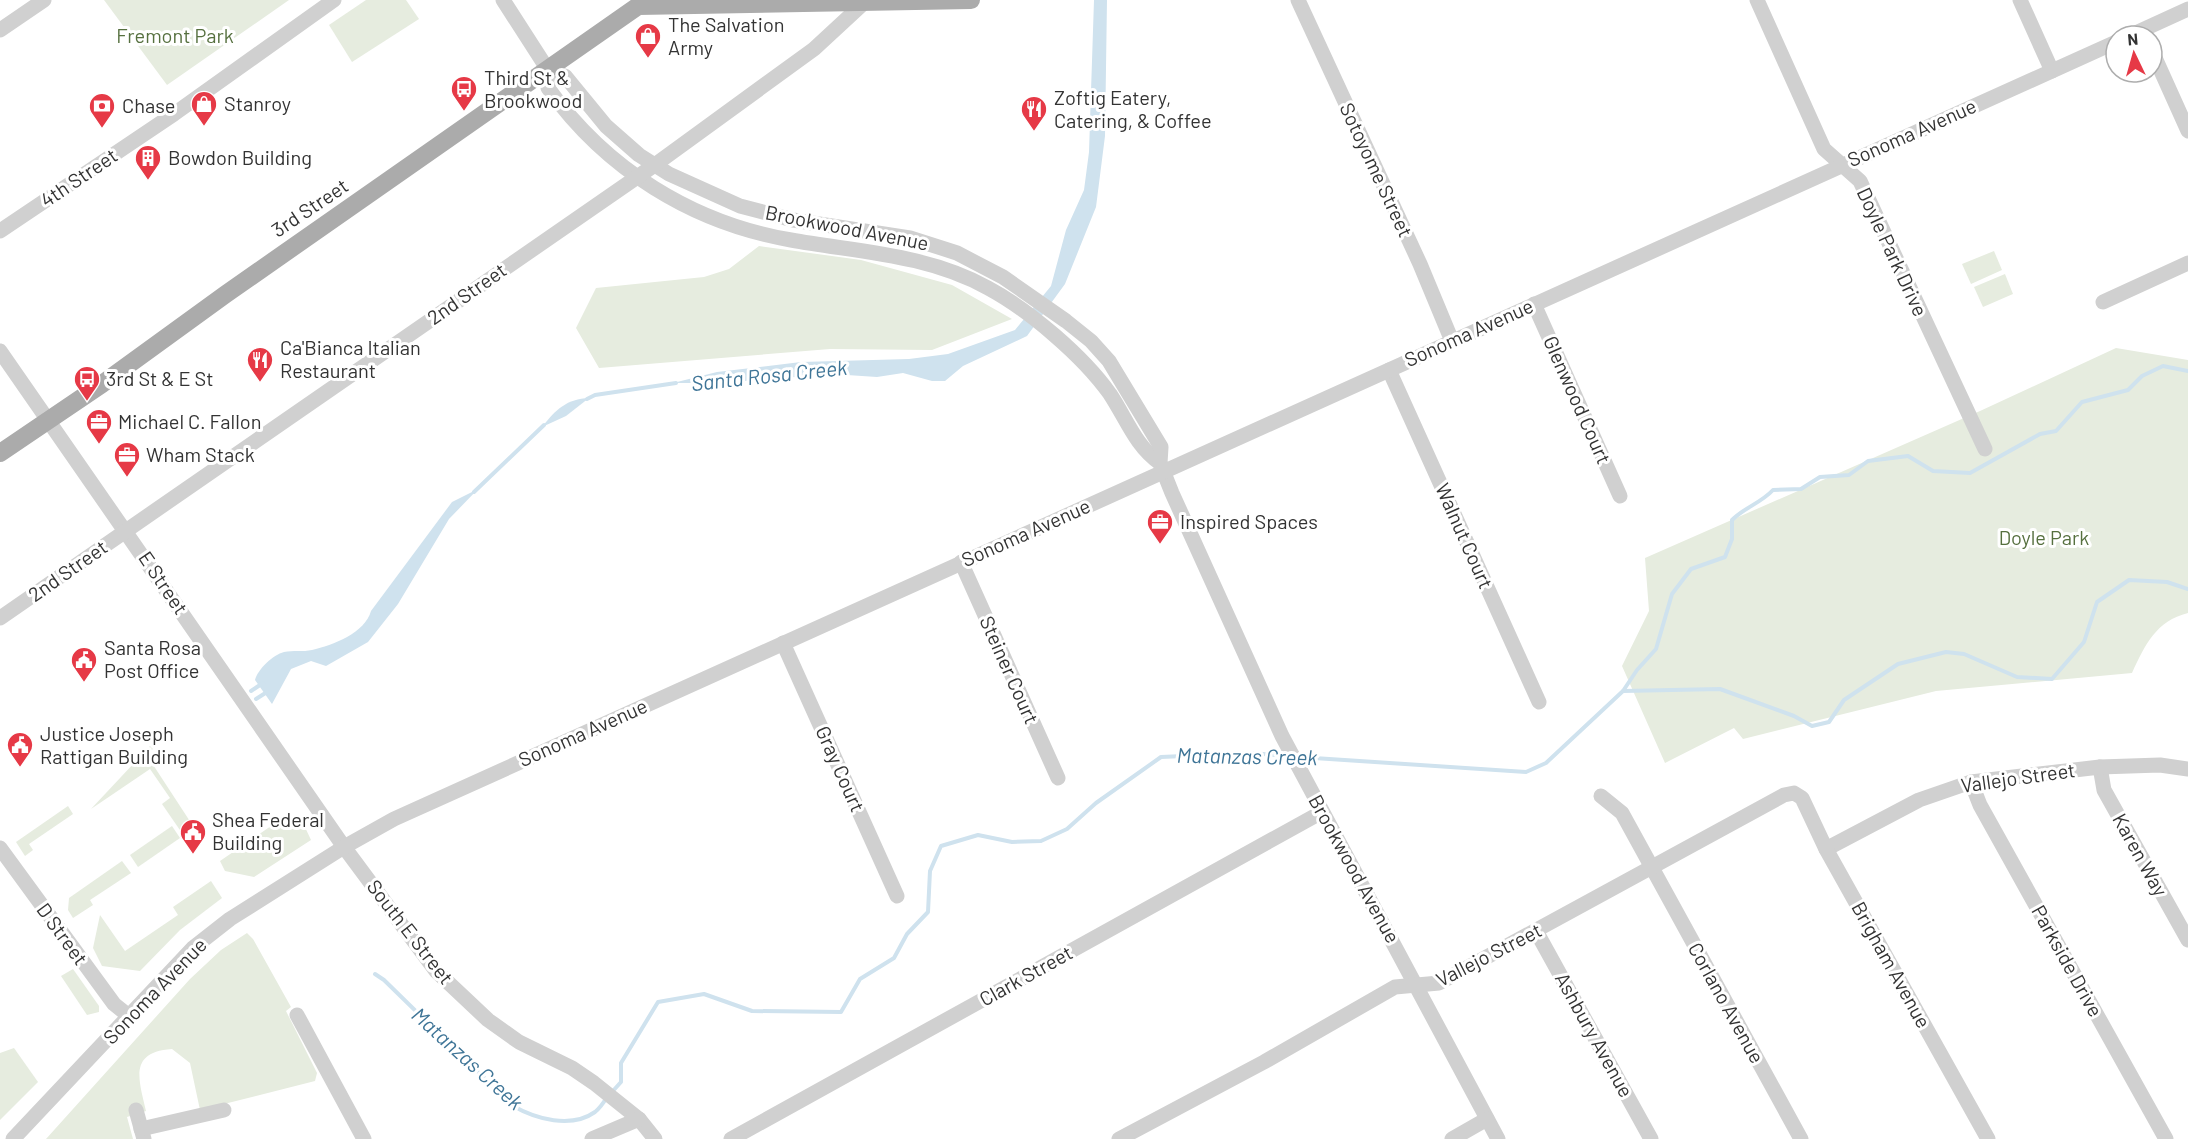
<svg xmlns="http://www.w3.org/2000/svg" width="2188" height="1139" viewBox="0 0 2188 1139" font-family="Barlow,sans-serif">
<rect width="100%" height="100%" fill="#fff"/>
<g fill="#e6ecdf">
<path d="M104,0H289L167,85Z"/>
<path d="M366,0H406L419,19L352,62L329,25Z"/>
<path d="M759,246L861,260L952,285L1012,319L932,350L830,349L599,368L576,328L596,288L704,277L729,269Z"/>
<path d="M1994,251L2002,270L1971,284L1962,264Z"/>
<path d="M2005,274L2013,294L1983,307L1974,287Z"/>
<path d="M2116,348L2188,360V613C2156,621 2145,645 2132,673L1936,691L1743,739L1734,728L1665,763L1622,666L1649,611L1645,558L1980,411Z"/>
<path d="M150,746L153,749L146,754L195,829L184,836L162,804L170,798L150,769L91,809Z"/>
<path d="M68,806L73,814L29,844L33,850L25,856L16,842Z"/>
<path d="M267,819L304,825L311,840L254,877L225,871L220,861L271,826Z"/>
<path d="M172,826L180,838L138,867L130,855Z"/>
<path d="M122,861L131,873L90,900L93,905L73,918L68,910L69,898Z"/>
<path d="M211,881L222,898L180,930L140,971L102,966L93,948L100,915L125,951L178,915L173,907Z"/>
<path d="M247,933L253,939L291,1007L286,1011L317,1073L315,1081L200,1110L190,1063L172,1049C128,1052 139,1080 146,1111L127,1117L133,1139H46L190,979L221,950Z"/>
<path d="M73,969L99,1006V1012L87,1015L61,976Z"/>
<path d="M14,1048L38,1082L0,1120V1053Z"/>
</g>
<g fill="#cfe2ee">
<path d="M1094,0H1107L1105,136L1096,207L1065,284L1027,336L963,366L945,381H932L903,373L877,377L832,374L720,383H673L717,372L801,362L909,359L948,354L1015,330L1051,286L1066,230L1084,190L1089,152Z"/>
<path d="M589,398L566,416L542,427C556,409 567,399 589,398Z"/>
<path d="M478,489L449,519L398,604L368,642L326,666L311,661L291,669L272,704L255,680C258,669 273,655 284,652C293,650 303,652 312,650C333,645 365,633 371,611L452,502Z"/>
</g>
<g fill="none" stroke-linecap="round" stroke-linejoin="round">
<g stroke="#cfe2ee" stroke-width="4">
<path d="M587,399L595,395L676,383"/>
<path d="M474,492L544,425"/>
<path d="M251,691L263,683"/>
<path d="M1623,691L1637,670L1656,649L1672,594L1691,569L1725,557L1732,539V520C1745,507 1761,503 1773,490L1801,489L1820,477L1849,475L1868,461L1908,456L1933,471L1970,473L2040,434L2056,431L2082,402L2128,390L2142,376L2163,366L2188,371"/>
<path d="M256,699L267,692"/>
<path d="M1299,757L1526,772L1546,763L1623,691L1720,689L1794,716L1812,726L1829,722L1844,700L1898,664L1946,652L1964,654L2017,677L2052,679L2084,642L2097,602L2129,580L2167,582L2188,589"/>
<path d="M375,974L384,980L513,1106C536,1119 571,1129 595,1112C600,1108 604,1102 607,1097"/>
<path d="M612,1092L621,1082V1063L658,1002L704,994L752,1011L841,1012L860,979L894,958L907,934L928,912L930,871L941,846L978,835L1012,842L1041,841L1067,829L1096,803L1161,757L1251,753L1288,756"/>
</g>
<g stroke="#d0d0d0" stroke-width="15">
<path d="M503,0L550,73L548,88C606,169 692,223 791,240C857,252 927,254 988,288C1029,310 1083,356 1110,394C1126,418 1136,447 1160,463"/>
<path d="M1298,0L1420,264L1452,341"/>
<path d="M1757,0L1824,149L1860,181L1985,449"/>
<path d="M2020,0L2052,71"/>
<path d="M0,30L44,0"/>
<path d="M2129,36L2188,9"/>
<path d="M2152,51L2188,131"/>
<path d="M550,73L565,76L606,126L639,155L669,174L740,206L793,220L910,238L957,253L1003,277L1066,321L1091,341L1109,361L1161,447L1160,463L1172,493L1282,736L1498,1139"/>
<path d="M0,231L174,114L334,0"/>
<path d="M2103,302L2188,263"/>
<path d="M1534,304L1620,496"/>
<path d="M0,351L344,847L436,971L488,1020L519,1042L572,1068L594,1083L639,1119L655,1139"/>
<path d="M1389,370L1539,702"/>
<path d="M961,562L1058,778"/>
<path d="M0,618L656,164L814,49L867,0"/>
<path d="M783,643L897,896"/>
<path d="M2100,767L2104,790L2188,940"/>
<path d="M1971,782L1980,805L2166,1139"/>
<path d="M1601,796L1622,813L1801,1139"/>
<path d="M0,848L114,1004L129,1016"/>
<path d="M1826,849L1919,800L1971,782L2100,767L2160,765L2188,769"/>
<path d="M1536,931L1651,1139"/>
<path d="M297,1015L364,1139"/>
<path d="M136,1110L144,1139"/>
<path d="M141,1129L224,1110"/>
<path d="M13,1139L193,948L230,919L344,847L394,819L2116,42"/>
<path d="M592,1139L639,1119"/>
<path d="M731,1139L1322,812"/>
<path d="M1119,1139L1264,1062L1395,987L1439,983L1784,795L1794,793L1802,798L1826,849L1988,1139"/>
<path d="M1452,1139L1487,1119"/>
</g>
<path stroke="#ababab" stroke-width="18" d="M0,453L102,384L226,294L638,6L971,0"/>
</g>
<defs>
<g id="shop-pin" transform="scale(1.35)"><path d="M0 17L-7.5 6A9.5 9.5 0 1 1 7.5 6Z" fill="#e63946" stroke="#fff"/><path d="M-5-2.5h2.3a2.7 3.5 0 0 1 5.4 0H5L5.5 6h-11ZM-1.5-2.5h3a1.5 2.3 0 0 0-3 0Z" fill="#fff"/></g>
<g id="bus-pin" transform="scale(1.35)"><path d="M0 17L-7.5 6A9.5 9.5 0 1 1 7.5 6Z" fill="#e63946" stroke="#fff"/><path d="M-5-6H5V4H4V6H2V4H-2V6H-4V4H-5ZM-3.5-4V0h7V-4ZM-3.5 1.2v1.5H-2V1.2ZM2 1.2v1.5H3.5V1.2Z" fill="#fff"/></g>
<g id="bank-pin" transform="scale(1.35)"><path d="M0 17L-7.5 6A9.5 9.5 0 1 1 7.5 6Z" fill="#e63946" stroke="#fff"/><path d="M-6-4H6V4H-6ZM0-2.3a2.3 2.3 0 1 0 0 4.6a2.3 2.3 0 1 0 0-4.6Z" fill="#fff"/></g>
<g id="restaurant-pin" transform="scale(1.35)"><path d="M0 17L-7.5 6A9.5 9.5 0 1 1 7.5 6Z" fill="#e63946" stroke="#fff"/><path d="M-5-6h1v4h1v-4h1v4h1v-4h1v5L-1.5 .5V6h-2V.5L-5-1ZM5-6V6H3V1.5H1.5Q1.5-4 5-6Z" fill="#fff"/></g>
<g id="building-pin" transform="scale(1.35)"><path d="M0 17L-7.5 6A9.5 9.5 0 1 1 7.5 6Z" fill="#e63946" stroke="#fff"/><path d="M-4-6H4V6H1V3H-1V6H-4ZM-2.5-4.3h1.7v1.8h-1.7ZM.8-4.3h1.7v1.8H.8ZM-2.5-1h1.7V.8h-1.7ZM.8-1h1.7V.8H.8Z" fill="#fff"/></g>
<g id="office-pin" transform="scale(1.35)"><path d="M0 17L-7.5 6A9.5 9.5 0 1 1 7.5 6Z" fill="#e63946" stroke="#fff"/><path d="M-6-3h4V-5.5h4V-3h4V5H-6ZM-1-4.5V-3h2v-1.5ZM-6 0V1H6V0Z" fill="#fff"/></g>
<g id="civic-pin" transform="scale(1.35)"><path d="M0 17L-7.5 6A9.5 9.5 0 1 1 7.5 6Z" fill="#e63946" stroke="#fff"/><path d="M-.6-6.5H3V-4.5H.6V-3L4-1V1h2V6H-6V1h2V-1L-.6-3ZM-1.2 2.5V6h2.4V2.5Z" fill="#fff"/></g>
</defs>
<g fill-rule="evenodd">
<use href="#shop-pin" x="648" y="36"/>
<use href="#bus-pin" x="464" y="89"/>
<use href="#shop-pin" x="204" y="104"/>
<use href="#bank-pin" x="102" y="106"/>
<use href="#restaurant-pin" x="1034" y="109"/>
<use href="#building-pin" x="148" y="158"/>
<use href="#restaurant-pin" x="260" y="360"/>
<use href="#bus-pin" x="87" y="379"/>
<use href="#office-pin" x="99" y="422"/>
<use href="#office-pin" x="127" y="455"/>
<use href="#office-pin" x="1160" y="522"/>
<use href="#civic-pin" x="84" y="660"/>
<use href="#civic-pin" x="20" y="745"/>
<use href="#civic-pin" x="193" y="832"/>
</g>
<g text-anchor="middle" stroke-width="6" stroke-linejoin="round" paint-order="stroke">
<g font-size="20" fill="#333" stroke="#fff" text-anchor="start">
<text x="668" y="32">The Salvation<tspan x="668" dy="23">Army</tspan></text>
<text x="484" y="85">Third St &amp;<tspan x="484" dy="23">Brookwood</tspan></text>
<text x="1054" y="105">Zoftig Eatery,<tspan x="1054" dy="23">Catering, &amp; Coffee</tspan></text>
<text x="224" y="111">Stanroy</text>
<text x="122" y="113">Chase</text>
<text x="168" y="165">Bowdon Building</text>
<text x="280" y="355">Ca'Bianca Italian<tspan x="280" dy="23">Restaurant</tspan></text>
<text x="106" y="386">3rd St &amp; E St</text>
<text x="118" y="429">Michael C. Fallon</text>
<text x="146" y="462">Wham Stack</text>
<text x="1180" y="529">Inspired Spaces</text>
<text x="104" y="655">Santa Rosa<tspan x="104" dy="23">Post Office</tspan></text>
<text x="40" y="741">Justice Joseph<tspan x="40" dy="23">Rattigan Building</tspan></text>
<text x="212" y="827">Shea Federal<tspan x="212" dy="23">Building</tspan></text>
</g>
<g font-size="20" fill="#56703f" stroke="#fff">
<text x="175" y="43">Fremont Park</text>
<text x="2044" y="545">Doyle Park</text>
</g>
<g font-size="20" fill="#333" stroke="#fff">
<text transform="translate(1912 133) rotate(-24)" y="7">Sonoma Avenue</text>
<text transform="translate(1376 170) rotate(65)" y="7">Sotoyome Street</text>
<text transform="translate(79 178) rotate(-34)" y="7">4th Street</text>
<text transform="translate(310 208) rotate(-34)" y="7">3rd Street</text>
<text transform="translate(847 228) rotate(11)" y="7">Brookwood Avenue</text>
<text transform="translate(1892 252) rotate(65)" y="7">Doyle Park Drive</text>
<text transform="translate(467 294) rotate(-35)" y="7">2nd Street</text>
<text transform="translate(1469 333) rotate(-24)" y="7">Sonoma Avenue</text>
<text transform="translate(1577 400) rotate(66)" y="7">Glenwood Court</text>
<text transform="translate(1026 533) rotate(-24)" y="7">Sonoma Avenue</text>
<text transform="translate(1464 536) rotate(66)" y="7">Walnut Court</text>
<text transform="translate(68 571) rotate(-35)" y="7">2nd Street</text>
<text transform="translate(163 583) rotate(56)" y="7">E Street</text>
<text transform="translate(1009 670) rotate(66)" y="7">Steiner Court</text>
<text transform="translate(583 733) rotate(-24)" y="7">Sonoma Avenue</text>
<text transform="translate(840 769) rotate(66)" y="7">Gray Court</text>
<text transform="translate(2018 778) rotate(-8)" y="7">Vallejo Street</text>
<text transform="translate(2140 855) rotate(61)" y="7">Karen Way</text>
<text transform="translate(1354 869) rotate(61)" y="7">Brookwood Avenue</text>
<text transform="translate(410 932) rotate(52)" y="7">South E Street</text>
<text transform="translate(62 934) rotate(54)" y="7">D Street</text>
<text transform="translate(1489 955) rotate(-27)" y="7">Vallejo Street</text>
<text transform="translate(2067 961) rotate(61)" y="7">Parkside Drive</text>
<text transform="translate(1891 965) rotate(61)" y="7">Brigham Avenue</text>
<text transform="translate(1026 976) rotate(-29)" y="7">Clark Street</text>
<text transform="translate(155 991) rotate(-46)" y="7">Sonoma Avenue</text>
<text transform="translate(1726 1003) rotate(61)" y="7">Corlano Avenue</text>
<text transform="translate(1594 1035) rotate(61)" y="7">Ashbury Avenue</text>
</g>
<g font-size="21" font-style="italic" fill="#3f7597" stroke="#fff">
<text transform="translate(769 376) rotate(-6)" y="7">Santa Rosa Creek</text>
<text transform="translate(1247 757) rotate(1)" y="7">Matanzas Creek</text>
<text transform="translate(467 1059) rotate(42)" y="7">Matanzas Creek</text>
</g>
</g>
<g transform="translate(2134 54) rotate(355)"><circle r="28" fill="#ffffff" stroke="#adadad" stroke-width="1.5"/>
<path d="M0-4.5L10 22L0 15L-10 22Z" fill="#e63946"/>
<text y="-9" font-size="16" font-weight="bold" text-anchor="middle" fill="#333333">N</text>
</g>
</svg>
